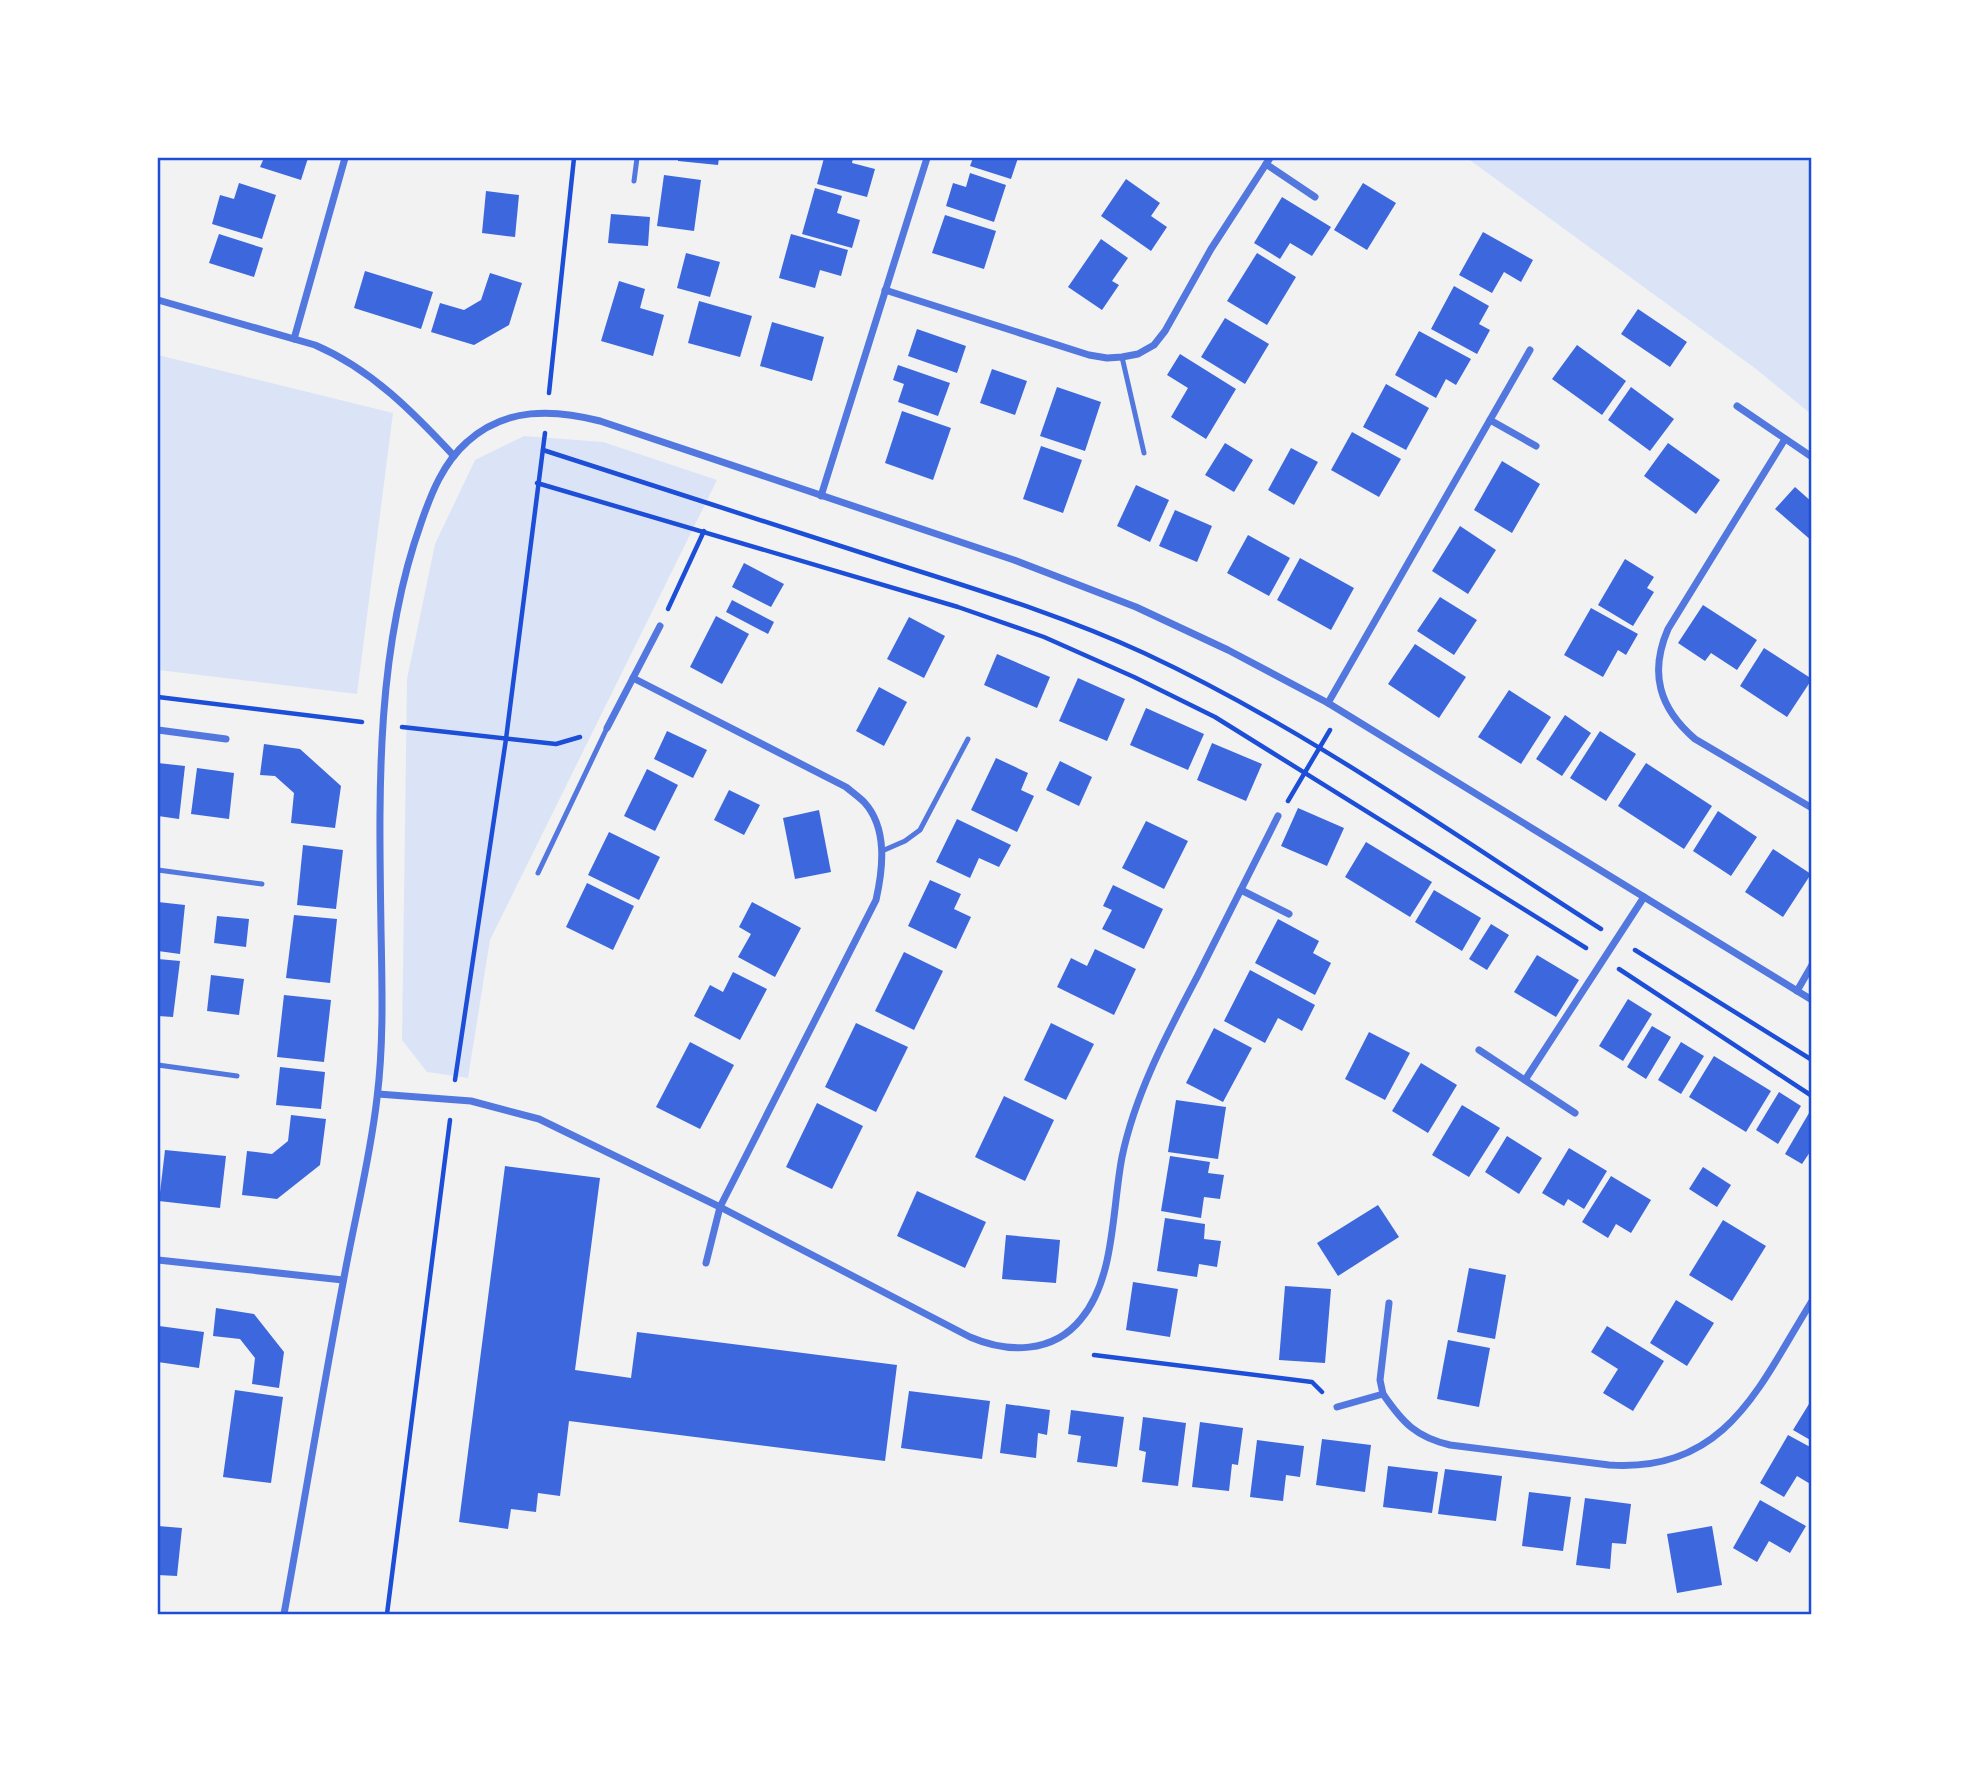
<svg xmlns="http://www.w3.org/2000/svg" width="1969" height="1772" viewBox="0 0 1969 1772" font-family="'Fira Sans',sans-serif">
<rect width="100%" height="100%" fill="#f2f2f2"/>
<g fill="#dbe4f7">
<path d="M1467,158H1811V414L1756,369Z"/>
<path d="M158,355L393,413L357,694L158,670Z"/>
<path d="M524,436L603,442L717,480L490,940L468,1078L427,1072L402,1040L407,679L435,544L475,460Z"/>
</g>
<g fill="#3d67dc">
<path d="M264,158H308L301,180L260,167Z"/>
<path d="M678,158H719L718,165L678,161Z"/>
<path d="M824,158H853L852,163L875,169L867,197L817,184Z"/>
<path d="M973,158H1018L1011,179L970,166Z"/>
<path d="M970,173L1006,185L994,222L946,206L953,183L966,187Z"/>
<path d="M664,175L701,180L694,231L657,226Z"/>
<path d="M1126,179L1160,203L1151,216L1167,227L1151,251L1101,216Z"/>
<path d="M239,183L276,195L262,239L212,224L220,195L234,199Z"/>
<path d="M1363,183L1396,203L1367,250L1334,230Z"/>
<path d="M815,188L842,196L837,213L860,220L852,248L802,234Z"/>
<path d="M486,191L519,195L515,237L482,233Z"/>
<path d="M1282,197L1331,227L1312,256L1290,243L1280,259L1254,243Z"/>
<path d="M611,214L650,217L648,246L608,243Z"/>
<path d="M945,215L996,231L984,269L932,253Z"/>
<path d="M1483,232L1533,260L1521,282L1504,272L1492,293L1459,275Z"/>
<path d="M219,234L263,248L254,277L209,263Z"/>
<path d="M791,234L848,250L841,276L820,270L815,288L779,278Z"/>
<path d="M1101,239L1128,258L1112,281L1119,285L1102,310L1068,287Z"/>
<path d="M686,253L720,262L710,297L677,288Z"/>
<path d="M1257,253L1296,277L1267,325L1227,301Z"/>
<path d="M365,271L433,292L421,329L354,308Z"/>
<path d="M490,273L522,283L509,325L474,345L431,332L440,303L464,310L481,300Z"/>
<path d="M619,281L645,289L640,308L664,315L653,356L601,341Z"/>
<path d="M1454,286L1489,306L1479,324L1490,330L1477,354L1431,329Z"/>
<path d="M699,301L752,316L740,357L688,343Z"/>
<path d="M1638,309L1687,342L1670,367L1621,334Z"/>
<path d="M1225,318L1269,344L1245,384L1201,357Z"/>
<path d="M772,322L824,337L812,381L760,366Z"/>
<path d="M917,329L966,346L957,373L908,356Z"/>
<path d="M1419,331L1471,359L1456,385L1446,379L1436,398L1395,375Z"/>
<path d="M1577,345L1626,381L1602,415L1552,379Z"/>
<path d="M1180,354L1236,389L1206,439L1171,417L1188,388L1167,375Z"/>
<path d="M898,365L950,383L938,416L898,402L904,384L893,380Z"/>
<path d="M992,369L1027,381L1015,415L980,403Z"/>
<path d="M1386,384L1429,408L1406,450L1363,427Z"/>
<path d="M1057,387L1101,402L1085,451L1040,436Z"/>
<path d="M1631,387L1674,419L1650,451L1608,420Z"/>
<path d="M902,411L951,428L933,480L885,463Z"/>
<path d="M1352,432L1401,459L1379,497L1331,470Z"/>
<path d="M1225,443L1253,460L1234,492L1205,475Z"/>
<path d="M1668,443L1720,480L1696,514L1644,476Z"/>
<path d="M1041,446L1082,460L1063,513L1023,499Z"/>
<path d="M1291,448L1318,462L1294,505L1268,490Z"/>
<path d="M1502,461L1540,484L1512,533L1474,510Z"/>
<path d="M1136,485L1169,500L1150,542L1117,526Z"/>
<path d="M1795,487L1812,502V541L1775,509Z"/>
<path d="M1175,510L1212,526L1197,562L1159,546Z"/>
<path d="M1460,526L1496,550L1468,594L1432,571Z"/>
<path d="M1248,535L1290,558L1269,596L1227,573Z"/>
<path d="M1300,558L1354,588L1331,630L1277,600Z"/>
<path d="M1625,559L1654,577L1647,588L1654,592L1633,626L1598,605Z"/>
<path d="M744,563L784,584L771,607L732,587Z"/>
<path d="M1440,597L1477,620L1454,655L1417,631Z"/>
<path d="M732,600L774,622L768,634L726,612Z"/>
<path d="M1703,605L1757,640L1737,670L1711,653L1705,661L1678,643Z"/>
<path d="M1591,608L1638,634L1626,655L1618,650L1603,677L1564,655Z"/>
<path d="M716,616L749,634L722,684L690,667Z"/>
<path d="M909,617L945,636L924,678L887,659Z"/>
<path d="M1415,644L1466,677L1439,718L1388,684Z"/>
<path d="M1764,648L1812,679L1787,717L1740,686Z"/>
<path d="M997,654L1050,677L1037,708L984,685Z"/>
<path d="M1078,678L1125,699L1107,741L1059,721Z"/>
<path d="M879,687L907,702L884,746L856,731Z"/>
<path d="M1509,690L1551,717L1521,764L1478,737Z"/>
<path d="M1146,708L1204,734L1188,770L1130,745Z"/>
<path d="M1565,715L1591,733L1562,776L1536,759Z"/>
<path d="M667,731L707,750L693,778L654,759Z"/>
<path d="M1600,731L1636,754L1606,801L1570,778Z"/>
<path d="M1212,743L1262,764L1246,801L1197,780Z"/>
<path d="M264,744L300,749L341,786L335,828L291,823L294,793L275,776L260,775Z"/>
<path d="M996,758L1028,773L1021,790L1034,796L1017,832L971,810Z"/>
<path d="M1060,761L1092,777L1079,806L1046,790Z"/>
<path d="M158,763L185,766L179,819L158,816Z"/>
<path d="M1646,763L1712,806L1684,849L1618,806Z"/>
<path d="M197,768L234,773L229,819L191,814Z"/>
<path d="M647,769L678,785L655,831L624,816Z"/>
<path d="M729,790L760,805L744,835L714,820Z"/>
<path d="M1298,808L1344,828L1327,866L1281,846Z"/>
<path d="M819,810L831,872L795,879L783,818Z"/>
<path d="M1718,811L1757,837L1731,876L1693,851Z"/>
<path d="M957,819L1011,845L999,867L979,858L970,878L936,862Z"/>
<path d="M1146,821L1188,841L1164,889L1122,868Z"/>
<path d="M609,832L660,857L639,900L588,875Z"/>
<path d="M1366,842L1432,882L1410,917L1345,877Z"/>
<path d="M303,845L343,850L336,909L297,905Z"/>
<path d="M1773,849L1811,874L1783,917L1745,892Z"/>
<path d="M930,880L961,894L954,909L971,917L956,949L908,926Z"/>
<path d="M587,883L634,906L613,950L566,927Z"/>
<path d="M1113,885L1163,909L1144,949L1102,929L1112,910L1103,906Z"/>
<path d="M1434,890L1481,918L1462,951L1415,922Z"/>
<path d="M158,902L185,905L180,954L158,951Z"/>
<path d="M752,902L801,928L775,977L738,957L751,934L739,927Z"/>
<path d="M294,915L337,919L330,983L286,978Z"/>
<path d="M217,916L249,919L246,947L214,943Z"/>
<path d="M1278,919L1319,941L1313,953L1331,963L1315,995L1255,963Z"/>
<path d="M1491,924L1509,935L1487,970L1469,959Z"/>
<path d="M1095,949L1136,969L1114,1015L1057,987L1071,958L1087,966Z"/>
<path d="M904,952L943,971L914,1030L875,1011Z"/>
<path d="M1537,955L1579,980L1556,1017L1514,992Z"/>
<path d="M158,959L180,961L173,1017L158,1016Z"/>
<path d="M1250,970L1315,1005L1302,1031L1278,1018L1265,1043L1224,1021Z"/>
<path d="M733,972L767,989L740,1040L694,1016L710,985L723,992Z"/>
<path d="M211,975L244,979L239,1015L207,1011Z"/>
<path d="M284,995L331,1000L324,1062L277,1057Z"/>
<path d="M1628,999L1652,1014L1623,1061L1599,1046Z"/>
<path d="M856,1023L908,1047L876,1112L825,1087Z"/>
<path d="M1051,1023L1094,1044L1066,1100L1024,1080Z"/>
<path d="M1652,1026L1671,1037L1646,1079L1627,1067Z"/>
<path d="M1214,1028L1252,1048L1223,1102L1186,1083Z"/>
<path d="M1369,1032L1410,1053L1385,1100L1345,1079Z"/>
<path d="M690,1042L734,1065L700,1129L656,1107Z"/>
<path d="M1681,1042L1704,1056L1681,1094L1658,1080Z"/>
<path d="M1714,1056L1771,1091L1746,1132L1689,1097Z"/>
<path d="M1421,1063L1457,1085L1428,1133L1392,1111Z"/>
<path d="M280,1067L325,1072L321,1109L276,1105Z"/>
<path d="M1779,1092L1801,1106L1778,1144L1756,1130Z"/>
<path d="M1004,1096L1054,1120L1025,1181L975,1157Z"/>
<path d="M1176,1100L1226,1107L1218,1159L1168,1152Z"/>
<path d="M817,1103L863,1126L832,1189L786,1167Z"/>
<path d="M1462,1105L1500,1128L1469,1177L1432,1155Z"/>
<path d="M1809,1113L1812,1114V1149L1802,1164L1785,1154Z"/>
<path d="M291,1115L326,1119L320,1165L277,1199L242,1195L247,1151L272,1154L288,1141Z"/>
<path d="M1507,1136L1542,1158L1519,1194L1485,1172Z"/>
<path d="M1569,1148L1607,1171L1584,1209L1568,1199L1564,1206L1542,1193Z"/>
<path d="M165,1150L226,1156L220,1208L159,1201Z"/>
<path d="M1170,1156L1210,1162L1208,1173L1224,1175L1220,1199L1204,1197L1201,1218L1161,1211Z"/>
<path d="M505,1166L600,1178L575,1370L631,1378L637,1332L897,1365L885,1461L569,1421L560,1496L538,1493L536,1512L511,1509L508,1529L459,1522Z"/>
<path d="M1703,1167L1731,1185L1717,1207L1689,1189Z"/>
<path d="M1611,1176L1651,1200L1631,1233L1616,1224L1608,1238L1582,1222Z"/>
<path d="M917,1191L986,1222L965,1268L897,1236Z"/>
<path d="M1378,1205L1399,1237L1338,1276L1317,1243Z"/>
<path d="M1165,1218L1205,1224L1204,1239L1221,1241L1217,1267L1199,1264L1197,1277L1157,1271Z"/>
<path d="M1723,1220L1766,1246L1732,1301L1689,1275Z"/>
<path d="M1006,1235L1060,1240L1056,1283L1002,1279Z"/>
<path d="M1469,1268L1506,1275L1495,1339L1457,1332Z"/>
<path d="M1133,1282L1178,1289L1170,1337L1126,1330Z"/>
<path d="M1285,1286L1331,1289L1325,1363L1279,1360Z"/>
<path d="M1676,1300L1714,1323L1687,1366L1650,1343Z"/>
<path d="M216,1308L254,1314L284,1352L279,1388L252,1384L255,1358L240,1339L213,1336Z"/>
<path d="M159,1326L204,1332L199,1368L158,1362Z"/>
<path d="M1607,1326L1664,1361L1633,1411L1603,1393L1618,1369L1591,1352Z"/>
<path d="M1448,1340L1490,1348L1479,1407L1437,1399Z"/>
<path d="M235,1390L283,1397L271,1483L223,1477Z"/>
<path d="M909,1391L990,1401L982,1459L901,1448Z"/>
<path d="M1812,1399V1441L1793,1430Z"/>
<path d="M1006,1404L1050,1410L1047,1435L1038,1433L1036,1458L1000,1453Z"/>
<path d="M1071,1410L1124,1417L1117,1467L1077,1462L1081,1436L1068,1434Z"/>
<path d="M1143,1417L1186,1423L1178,1486L1142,1482L1146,1452L1139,1450Z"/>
<path d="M1200,1422L1243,1428L1238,1465L1232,1464L1229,1491L1192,1487Z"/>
<path d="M1788,1435L1812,1448V1485L1797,1476L1784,1497L1760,1483Z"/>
<path d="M1322,1439L1371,1445L1365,1492L1316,1485Z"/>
<path d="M1257,1440L1304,1446L1300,1477L1286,1475L1283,1501L1250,1497Z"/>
<path d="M1388,1466L1438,1472L1432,1513L1383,1507Z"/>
<path d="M1445,1469L1502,1476L1496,1521L1438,1514Z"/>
<path d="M1529,1492L1571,1497L1563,1551L1522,1546Z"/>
<path d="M1585,1498L1631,1504L1626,1544L1612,1543L1610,1569L1576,1565Z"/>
<path d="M1760,1500L1806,1526L1790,1553L1769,1541L1757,1562L1733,1548Z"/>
<path d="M158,1526L182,1528L177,1576L158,1575Z"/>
<path d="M1712,1526L1722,1585L1677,1593L1667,1534Z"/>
</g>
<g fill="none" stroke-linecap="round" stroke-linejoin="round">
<g stroke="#1d4ed8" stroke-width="4.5">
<path d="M549,393L574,158"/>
<path d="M543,450C657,487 770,523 884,560C971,588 1060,614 1144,653C1305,728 1451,833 1601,929"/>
<path d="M537,483L958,607L1044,637L1134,677L1215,717L1586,948"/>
<path d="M668,609L704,531"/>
<path d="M158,697L362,722"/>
<path d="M402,727L556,744L580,737"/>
<path d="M1288,801L1330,730"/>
<path d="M1635,950L1812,1060"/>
<path d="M1619,969L1812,1096"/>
<path d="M455,1080L506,739L545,433"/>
<path d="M1094,1355L1312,1382L1322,1392"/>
<path d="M387,1614L450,1120"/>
</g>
<g stroke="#5277de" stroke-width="5">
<path d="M634,181L637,158"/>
<path d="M1122,357L1144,453"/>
<path d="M882,851L905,841L920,830L968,739"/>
<path d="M158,870L262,884"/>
<path d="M538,873L607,728"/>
<path d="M158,1065L237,1076"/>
</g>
<g stroke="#5277de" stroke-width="7">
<path d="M1266,164L1315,197"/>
<path d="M885,290L1089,355L1107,358L1122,357L1138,354L1154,345L1165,331L1211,249L1270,158"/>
<path d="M158,300L315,345C371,369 413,412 454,456"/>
<path d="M294,339L345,158"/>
<path d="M1737,406L1812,457"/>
<path d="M1490,420L1536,446"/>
<path d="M1785,439L1668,629C1649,673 1659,708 1695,739L1812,808"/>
<path d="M821,496L927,158"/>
<path d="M633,678L846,787C852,792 859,797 864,802C888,828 883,869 876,900L720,1207L706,1263"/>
<path d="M1328,703L1530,350"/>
<path d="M607,728L660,626"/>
<path d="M158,730L226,739"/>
<path d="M1241,890L1289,914"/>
<path d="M1797,991L1812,965"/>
<path d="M1479,1050L1575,1113"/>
<path d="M1525,1080L1644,897"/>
<path d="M378,1094L471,1101L539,1119L720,1207L970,1337C1007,1353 1053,1354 1081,1319C1115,1279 1112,1209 1122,1157C1135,1094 1167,1034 1197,977C1224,923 1251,870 1278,816"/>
<path d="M158,1260L343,1280"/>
<path d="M1383,1394C1403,1423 1416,1437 1450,1445L1609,1465C1727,1473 1759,1386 1812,1301"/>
<path d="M1337,1407L1383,1394L1380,1380L1389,1303"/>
<path d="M284,1614C304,1504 322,1393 343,1283C354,1221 370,1160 377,1098C384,1042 382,985 381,929C379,794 375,652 421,523C431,494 443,463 467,442C505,407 554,409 600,421L1014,560L1136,607L1228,650L1328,703L1812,1000"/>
</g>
</g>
<rect width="1969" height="1772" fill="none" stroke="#ffffff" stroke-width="318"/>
<rect x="159" y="159" width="1651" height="1454" fill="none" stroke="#1d4ed8" stroke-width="2.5"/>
</svg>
